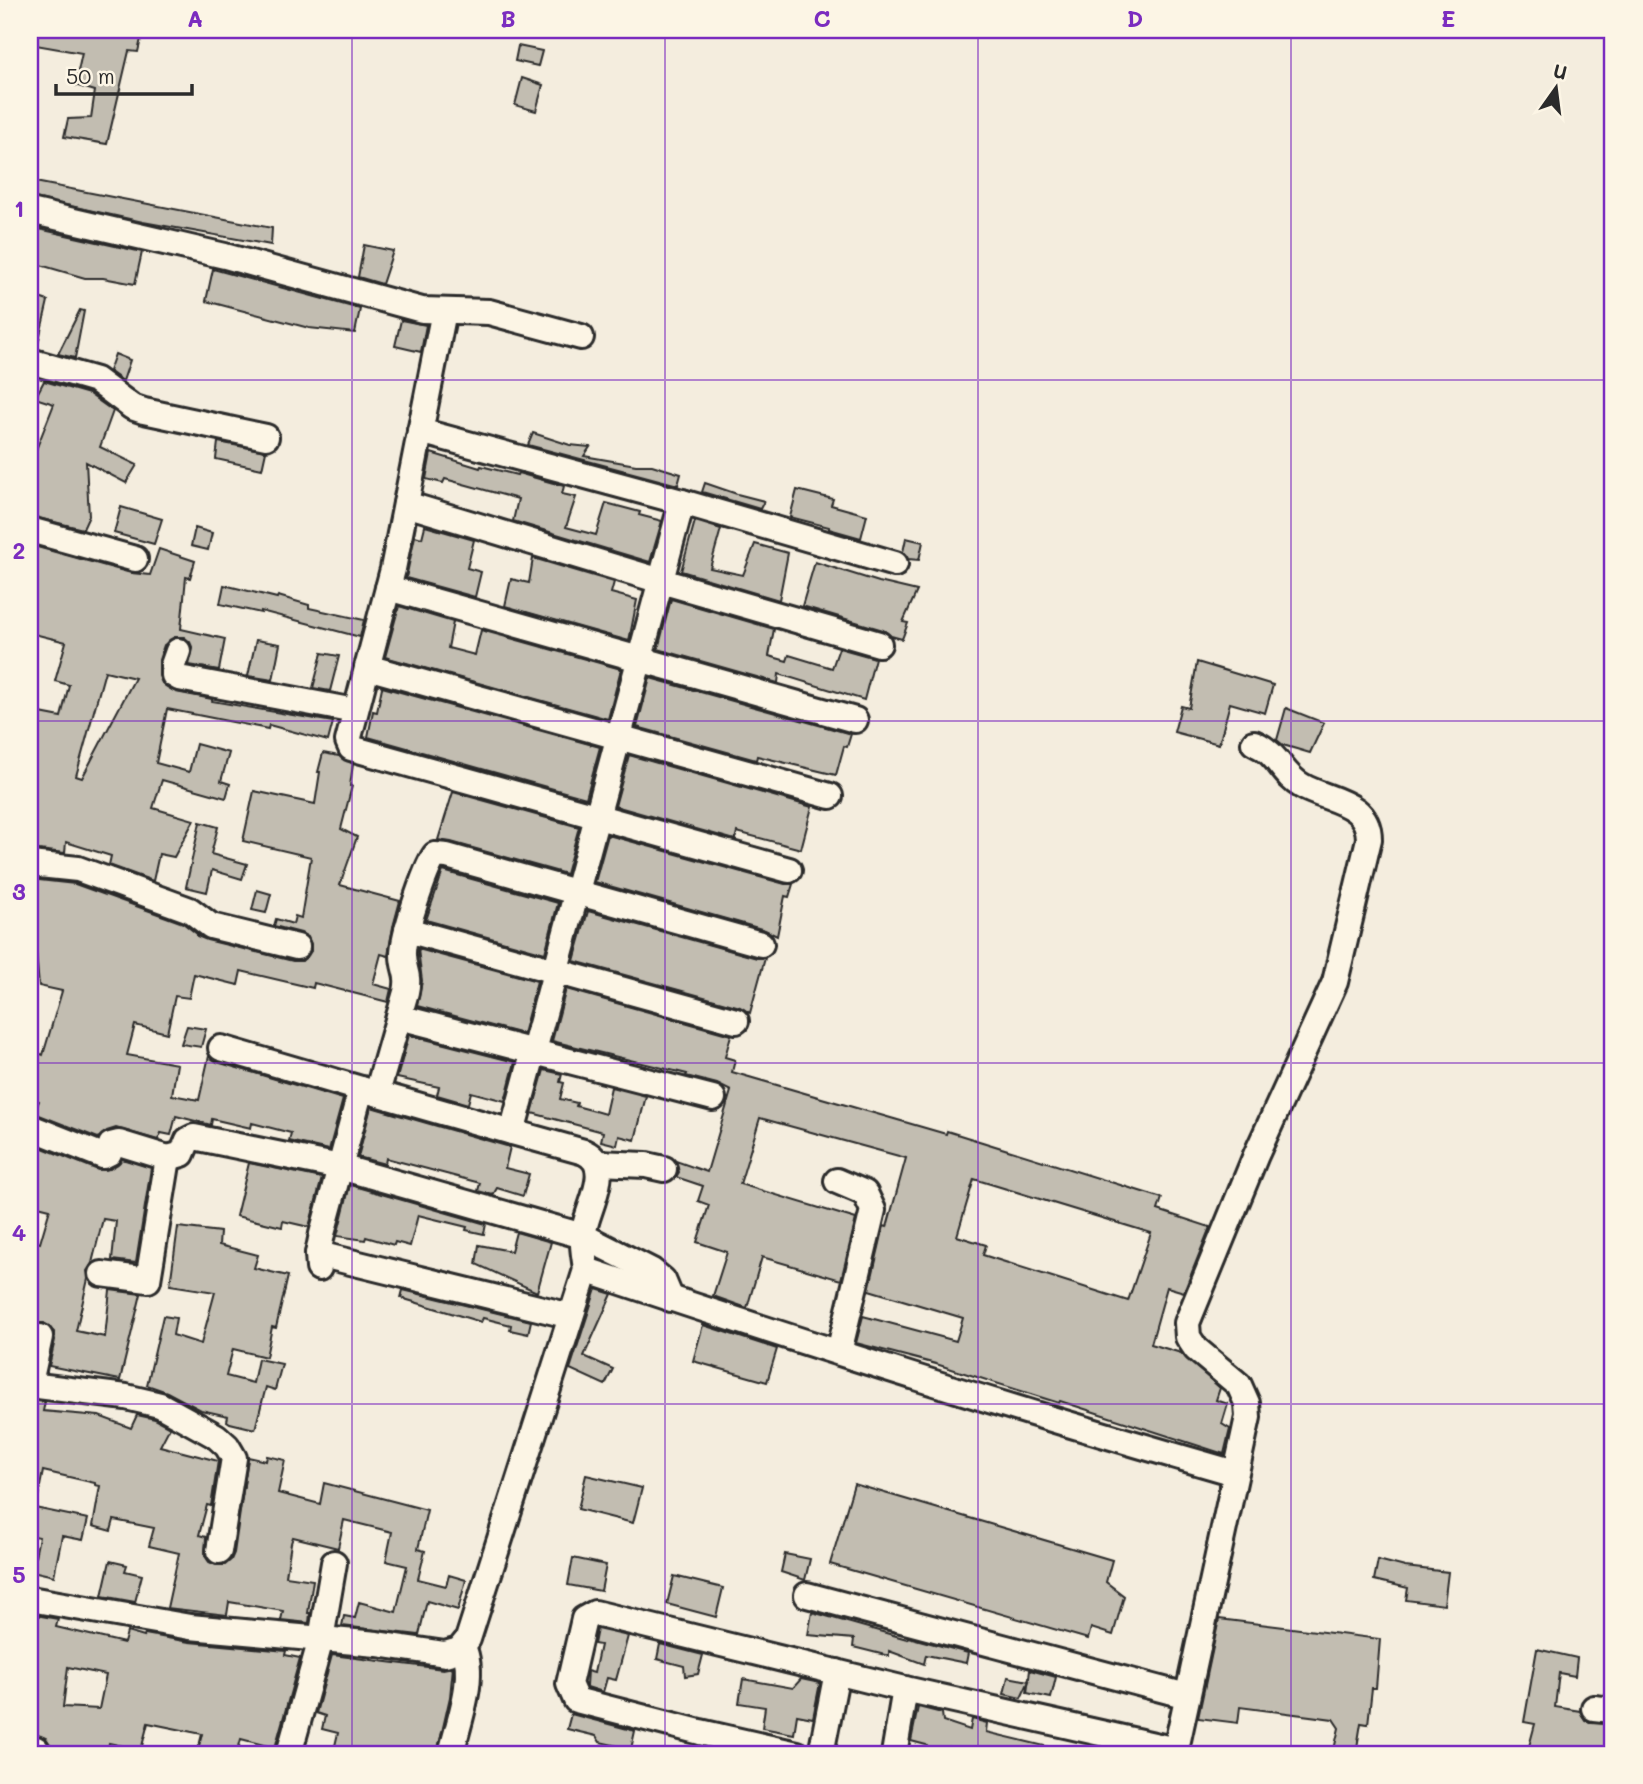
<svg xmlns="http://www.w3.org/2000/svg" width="1643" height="1784" viewBox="0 0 1643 1784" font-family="Mali,sans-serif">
<rect width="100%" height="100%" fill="#f4edde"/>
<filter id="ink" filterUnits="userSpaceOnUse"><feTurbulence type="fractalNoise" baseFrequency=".0143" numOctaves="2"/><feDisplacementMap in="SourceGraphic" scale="14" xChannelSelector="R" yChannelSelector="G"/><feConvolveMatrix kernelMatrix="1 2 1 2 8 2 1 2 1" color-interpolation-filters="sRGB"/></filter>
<g filter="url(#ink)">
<g fill="#c2bdb1" stroke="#2b2b2b" stroke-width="2" fill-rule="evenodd">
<path d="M30,30H143L138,52L129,51L107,144L64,137L68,119L91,118L95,91L75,85L82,53L30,44Z"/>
<path d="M518,46L542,51L538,66L515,61Z"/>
<path d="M522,78L543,85L536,111L515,105Z"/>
<path d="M30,181L272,228L271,245L143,222L30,197Z"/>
<path d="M30,227L142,252L135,284L103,278H85L30,262Z"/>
<path d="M364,245L393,251L382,284L358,277Z"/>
<path d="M213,269L360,309L355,333L309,328L206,301Z"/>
<path d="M30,295L48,301L37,348L30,347Z"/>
<path d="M80,310L84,311L75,358L58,354Z"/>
<path d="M401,320L426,325L421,352L395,346Z"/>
<path d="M115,354L130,360L123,381L109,371Z"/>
<path d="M44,381L89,394L113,411L100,447L137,465L126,483L86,462L89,516L83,529L30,516V465L54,404L35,398Z"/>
<path d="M533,433L570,445L590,447L584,456L636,465H652L681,474L678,485L528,445Z"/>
<path d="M218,442L266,451L262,469L216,459Z"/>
<path d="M431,453L480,468L481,466L517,475L518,473L564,486L562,494L576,497L566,527L596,535L606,503L640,512L639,515L662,521L650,562L513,521L518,499L445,479L443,483L426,479Z"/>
<path d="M705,483L737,494L764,501L760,509L702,492Z"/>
<path d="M797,490L833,499L831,505L867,515L861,538L829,529V527L790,517Z"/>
<path d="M121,507L162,519L154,544L114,533Z"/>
<path d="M695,521L721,529L710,568L743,575L755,544L788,553L779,600L681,571Z"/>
<path d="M425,526L474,540L467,568L481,572L475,597L406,578L415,536L422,538Z"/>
<path d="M195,528L212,533L208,550L191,546Z"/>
<path d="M906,538L923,542L919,560L908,559L903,552Z"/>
<path d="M30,545L131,573L150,575L159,549L195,561L190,578L186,577L181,629L225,639L219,670L189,665L193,649L190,642L184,637H175L164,645L159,660V676L162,683L176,692L212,699V701L333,722L328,741L269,725L268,729L167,709L156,763L189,772L196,744L229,753L221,781L230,784L226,798L162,780L153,808L194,820L174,857L159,854L153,881L109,865L111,856L66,842L65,853L30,849V711L61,717L69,685L55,681L66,642L30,633ZM105,671L135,678L82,778L76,776Z"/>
<path d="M533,558L614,582L611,593L637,600L629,641L505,606L511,579L529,583Z"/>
<path d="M815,562L879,582L917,591L903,622L908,623L902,639L891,636L883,630L802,606Z"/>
<path d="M224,585L277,598L278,596L309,605V608L364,620L360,637L261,611V613L220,604Z"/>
<path d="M671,599L774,629L769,656L787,661L789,655L832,668L839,648L875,658L864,700L779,674L778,683L658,649Z"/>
<path d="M399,606L453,622L448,648L475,655L481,630L621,669L608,719L385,657Z"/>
<path d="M256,640L280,644L273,680L248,676Z"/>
<path d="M322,653L339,656L330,691L313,688Z"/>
<path d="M1197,662L1273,685L1265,713L1230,703L1219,744L1174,732L1181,706L1189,708Z"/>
<path d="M650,678L851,734L847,747L844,746L836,775L757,756L756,760L637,727Z"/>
<path d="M382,687L600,747L586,798L368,737L373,711L377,712Z"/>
<path d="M1286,708L1324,723L1310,753L1283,745L1277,740Z"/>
<path d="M323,753L339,756L353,764L350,786H352L341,829L357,837L340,885L400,901L393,927L388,956L381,954L373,984L391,989L388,1002L314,983L313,988L241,971L238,985L194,974L189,998L175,996L167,1033L135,1025L127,1055L177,1064L172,1095L199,1100L209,1056L217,1062L343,1099L329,1150L289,1141L291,1133L252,1123L251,1128L212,1119L211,1125L176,1116L171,1135L161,1133L158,1140L116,1128L107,1131L98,1138L34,1113L39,1101L30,1096V1050L43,1055L62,991L39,986L35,941L30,923V879L75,884L183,923L197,934V936L207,940L293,961H302L311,951V944L308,937L301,933L274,926L276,919L293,924L295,916L301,918L311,857L243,841L254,791L315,804L320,772H318Z"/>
<path d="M629,755L812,807L801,849L737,832L735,840L615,806Z"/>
<path d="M453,792L579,827L566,874L451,842L438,840Z"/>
<path d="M200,822L218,827L211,854L247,864L242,879L212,870L207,892L186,887Z"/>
<path d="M608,835L785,884H793L789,897L785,896L777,936L765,930L595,882Z"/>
<path d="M443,871L558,903L545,953L426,920Z"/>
<path d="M257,890L271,894L266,913L252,910Z"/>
<path d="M588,911L757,958H765L750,1013L740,1007L574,961Z"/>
<path d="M418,949L537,981L523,1034L417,1006L422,981Z"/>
<path d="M566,989L731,1035L725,1057L735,1060L732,1072L946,1134L947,1131L1162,1198L1158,1210L1210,1227L1184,1292L1167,1287L1151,1344L1181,1353L1220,1388L1216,1400L1228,1404L1222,1424L1230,1429L1224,1454L1060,1401L1059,1403L936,1364L856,1343L863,1316L956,1341L963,1318L869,1290L884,1226L887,1227L906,1158L760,1118L740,1184L856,1219L841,1280L762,1257L747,1308L713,1296L727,1252L697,1242L709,1205L698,1201L703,1186L676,1177L679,1172L676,1161L707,1172L731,1091L717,1084L686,1076L687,1074L552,1041ZM974,1179L1151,1233L1128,1301L983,1255L986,1245L957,1236Z"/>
<path d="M187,1026L206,1029L201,1047L181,1044Z"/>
<path d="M409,1035L515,1062L505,1101L471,1092L468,1104L437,1095L439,1087L397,1078Z"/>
<path d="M544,1070L562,1074L560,1082L564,1083L560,1099L577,1103L576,1106L591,1110L605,1114L611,1087L646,1096L635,1140L619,1136L617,1145L601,1141L603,1132L532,1113Z"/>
<path d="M371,1107L510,1147L505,1168L529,1174L523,1196L497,1188L493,1195L478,1191L480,1183L386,1158L385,1164L358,1157Z"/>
<path d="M30,1143L98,1170L110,1169L122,1159L151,1168L136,1263L112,1260L116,1221L103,1219L92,1263L87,1271L88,1279L76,1331L105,1337L110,1290L141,1294L120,1380L49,1366L55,1340L54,1332L44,1323H36L30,1326V1240L40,1243L50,1209L30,1204L39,1165L30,1162Z"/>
<path d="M249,1163L322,1178L309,1227L283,1221L282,1227L236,1216Z"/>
<path d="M350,1185L486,1224L484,1234L466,1230L467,1227L418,1215L410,1246L395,1242L394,1245L366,1237L365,1240L337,1236Z"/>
<path d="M178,1227L220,1232L219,1245L258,1255L254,1268L288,1276L276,1328L272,1327L266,1357L233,1349L226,1376L253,1383L258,1359L282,1364L275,1390L266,1387L255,1429L230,1423L227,1421L228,1416L201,1410L167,1392L147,1385L163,1316L176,1318L173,1335L201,1344L215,1292L170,1285Z"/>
<path d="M516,1232L551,1242L537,1292L476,1264L479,1245L511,1251Z"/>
<path d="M596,1289L612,1294L584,1356L613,1369L605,1385L570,1369Z"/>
<path d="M403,1290L531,1321L528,1334L510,1330L511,1325L483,1318L481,1322L401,1298Z"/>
<path d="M703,1325L777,1349L767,1382L693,1361Z"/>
<path d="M30,1400L45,1402L43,1411L99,1416L131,1428L137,1415L155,1419L170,1427L160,1446L218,1461L211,1506L207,1505L199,1535L206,1537L205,1556L209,1562L216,1565H225L231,1560L234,1553L248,1457L266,1461L267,1456L285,1460L278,1493L320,1504L324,1483L427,1510L418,1549L425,1551L418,1579L446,1586L449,1575L466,1580L458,1610L427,1601L419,1635L342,1626L344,1616L355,1618L359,1602L396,1612L407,1566L386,1561L392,1532L344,1520L338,1548L293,1537L291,1543L286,1576L313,1580L308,1613H310L309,1623L281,1620L283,1611L229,1602L227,1615L167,1608L179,1553L149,1546L154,1528L114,1520L111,1531L93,1526L100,1486L95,1485V1483L43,1471L37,1502L30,1501Z"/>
<path d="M586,1475L642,1488L633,1523L578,1509Z"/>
<path d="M854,1484L1112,1560L1106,1582L1124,1596L1113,1635L1091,1628L1088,1639L830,1564Z"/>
<path d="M30,1507L88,1519L83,1540L62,1536L54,1576L32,1571L39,1537L30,1535Z"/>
<path d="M785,1554L810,1559L805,1580L781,1572Z"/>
<path d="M573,1558L606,1565L601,1591L568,1585Z"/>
<path d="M1378,1560L1405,1567L1448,1572L1444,1605L1406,1600L1408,1588L1374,1580Z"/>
<path d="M110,1561L127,1565L125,1571L142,1575L135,1602L102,1596Z"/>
<path d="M674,1576L723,1588L716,1617L667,1604Z"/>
<path d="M812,1612L907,1639L908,1637L968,1653L966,1663L926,1655L924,1664L889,1651V1656L853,1647L854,1639L808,1635Z"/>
<path d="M30,1614L58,1619L56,1627L124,1643L127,1632L144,1637L145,1634L189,1642L286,1651L285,1655L300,1658L275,1748L241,1739L237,1754H197L202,1734L148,1723L141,1750L109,1743L107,1754H49L50,1744L46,1738L30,1733ZM68,1667L106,1675L99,1709L63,1707Z"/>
<path d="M1219,1619L1380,1639L1376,1688H1372L1368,1724L1361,1723L1356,1754H1333L1339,1728L1333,1719L1240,1707L1238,1723L1198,1718Z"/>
<path d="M597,1629L628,1636L616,1680L607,1678L603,1692L587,1687L586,1685L587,1671L594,1673L600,1645L594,1644Z"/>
<path d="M660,1644L703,1655L698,1674L685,1676L684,1666L657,1659Z"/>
<path d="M1537,1649L1577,1658L1575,1676L1559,1673L1555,1707L1580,1711L1585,1720L1592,1723L1613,1725V1754H1527L1535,1724L1524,1722Z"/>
<path d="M332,1655L443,1669L453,1667L450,1697L437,1754H351L334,1750L338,1733L322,1729L325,1716L316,1713Z"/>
<path d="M1030,1670L1056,1677L1051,1698L1027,1693Z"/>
<path d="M1008,1677L1029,1681L1021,1698L1004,1694Z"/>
<path d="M743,1679L793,1688L801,1679L820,1683L813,1718L797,1715L794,1734L762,1728L765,1707L739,1703Z"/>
<path d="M918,1707L942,1713L943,1721L970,1730L972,1719L987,1723L986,1732L1057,1749L1056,1754H972L950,1747L948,1754H933L926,1745L911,1741Z"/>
<path d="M571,1714L635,1731L631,1749L600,1742L596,1736L567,1729Z"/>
</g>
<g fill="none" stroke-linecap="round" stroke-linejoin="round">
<g stroke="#2b2b2b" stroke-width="30">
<g id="minor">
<path d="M30,211L225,256L422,310L489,312L581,337"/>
<path d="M444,311L393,569L348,741L351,748L789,870"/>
<path d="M30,361L96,380L132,407L144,411L266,437"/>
<path d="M682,502L895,564"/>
<path d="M406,504L661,581L879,644"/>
<path d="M30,530L135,559"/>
<path d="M388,588L855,720"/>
<path d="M178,651L173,665L174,675L179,678L355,711"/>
<path d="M367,667L830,796"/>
<path d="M30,864L78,869L190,910L211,926L297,947"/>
<path d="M407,930L736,1021"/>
<path d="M399,1017L713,1098"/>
<path d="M221,1048L361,1089"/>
<path d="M377,1093L406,992C410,974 403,970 403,955C402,938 425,869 435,855L447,856L761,944"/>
<path d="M30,1127L103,1156L109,1153L111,1145L119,1143L168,1158L148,1280L102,1274"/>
<path d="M512,1132L584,1152C617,1167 584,1211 583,1237C582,1247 585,1259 586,1270C801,1342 1017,1411 1235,1473"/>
<path d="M168,1158L182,1154L188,1140L194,1137L340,1167L583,1236L652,1271L663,1280L671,1299"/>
<path d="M598,1163L646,1165L664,1169"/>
<path d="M837,1181L865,1193L873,1210L839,1352"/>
<path d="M318,1254L571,1316"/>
<path d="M319,1268L318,1254L322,1234L361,1089L512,1132L682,502L420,431"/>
<path d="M30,1383L40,1337"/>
<path d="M30,1385L126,1397L160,1405L216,1436L227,1446L234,1458L219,1551"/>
<path d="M807,1595L1187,1696"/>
<path d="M30,1599L190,1627L377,1644L445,1654L459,1650L468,1639L586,1270"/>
<path d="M1594,1708L1613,1710"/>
<path d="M30,1748L36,1749"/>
<path d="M289,1754L321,1639L334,1563"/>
<path d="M451,1754C458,1723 477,1676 463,1647"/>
<path d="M797,1754L700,1732L576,1700L569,1684L584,1619L595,1613L905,1689L1176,1750"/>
<path d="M821,1754L837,1672"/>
<path d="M894,1754L905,1689"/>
<path d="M1175,1754L1248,1417L1247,1403L1239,1385L1196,1349L1188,1337L1187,1323L1256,1155L1335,982L1369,839C1369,801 1328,801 1302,786C1281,774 1279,754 1254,743"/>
</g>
</g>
<use href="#minor" stroke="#fcf5e5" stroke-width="24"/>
</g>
</g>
<path fill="none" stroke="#7b2cbf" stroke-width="2" stroke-opacity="0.55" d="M352,30V1754M665,30V1754M978,30V1754M1291,30V1754M30,380H1613M30,721H1613M30,1063H1613M30,1404H1613"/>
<rect width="1643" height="1784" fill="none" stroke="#fcf5e5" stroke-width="77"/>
<g transform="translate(1556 88) rotate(14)" stroke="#fcf5e5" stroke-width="5" paint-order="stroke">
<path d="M0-5L12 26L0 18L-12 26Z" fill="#2b2b2b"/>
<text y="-10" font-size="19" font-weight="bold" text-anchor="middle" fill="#2b2b2b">U</text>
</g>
<path d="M56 84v10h136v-10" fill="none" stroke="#2b2b2b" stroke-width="3.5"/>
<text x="66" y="84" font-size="21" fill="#2b2b2b" stroke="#fcf5e5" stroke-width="5" paint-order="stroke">50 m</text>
<rect x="38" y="38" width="1566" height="1708" fill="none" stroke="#7b2cbf" stroke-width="2.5"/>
<g font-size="23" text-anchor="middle" font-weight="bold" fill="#7b2cbf">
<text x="195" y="27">A</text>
<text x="508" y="27">B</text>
<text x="822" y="27">C</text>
<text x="1135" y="27">D</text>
<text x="1448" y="27">E</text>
<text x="19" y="217">1</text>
<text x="19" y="559">2</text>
<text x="19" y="900">3</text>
<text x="19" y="1241">4</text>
<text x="19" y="1583">5</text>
</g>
</svg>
